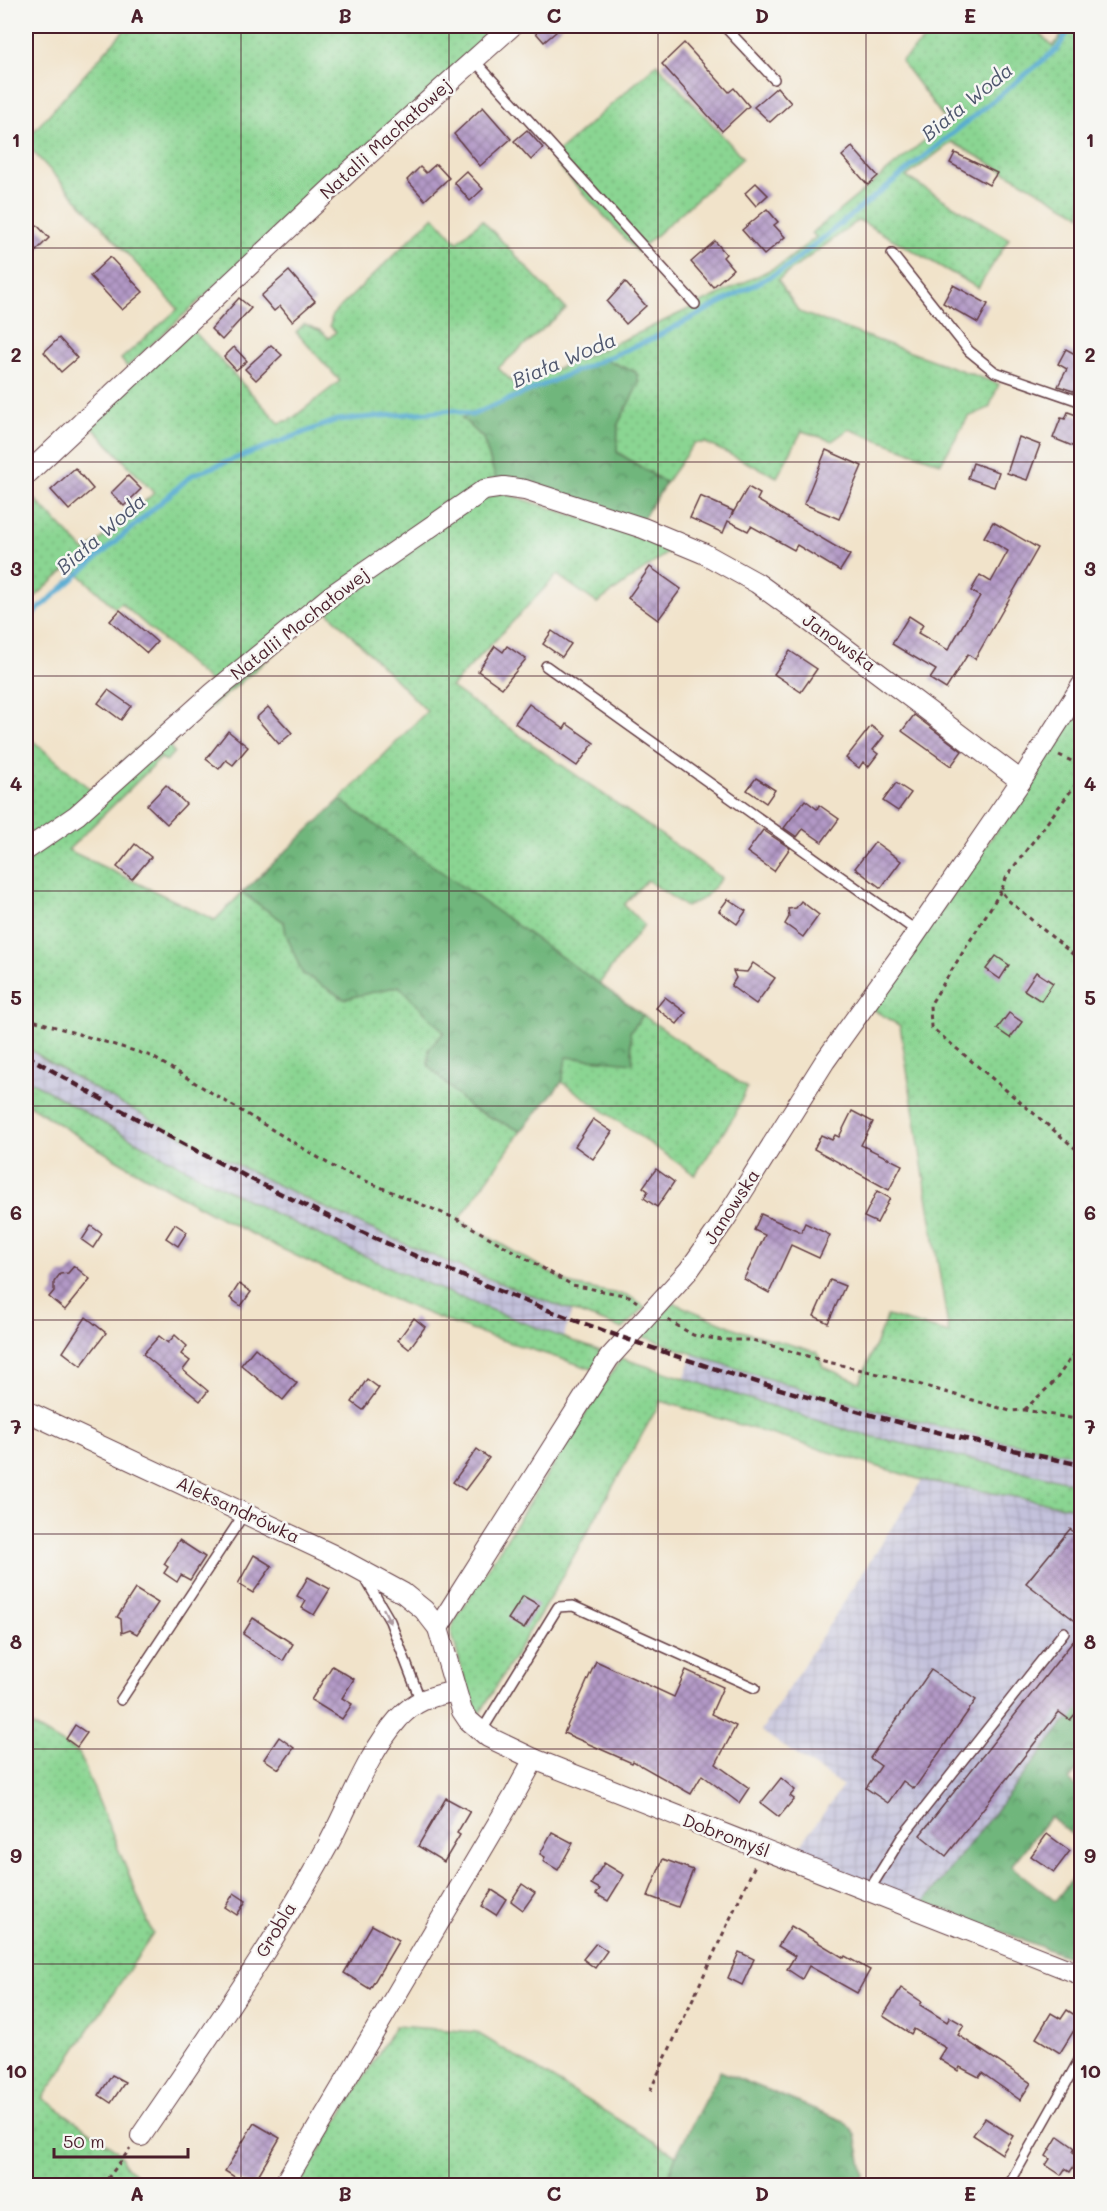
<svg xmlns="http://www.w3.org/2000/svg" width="1107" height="2211" viewBox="0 0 1107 2211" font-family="Mali,sans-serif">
<defs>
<pattern id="industrial-grid" width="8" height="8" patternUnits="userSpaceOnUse" patternTransform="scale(1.5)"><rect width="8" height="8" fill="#c3c1db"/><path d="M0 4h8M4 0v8" fill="none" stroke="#a9a5bc"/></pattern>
<pattern id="grass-dots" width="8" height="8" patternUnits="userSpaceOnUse" patternTransform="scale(1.5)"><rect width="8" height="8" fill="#8ad592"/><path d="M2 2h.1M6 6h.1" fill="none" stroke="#79b67e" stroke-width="1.8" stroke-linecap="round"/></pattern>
<pattern id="forest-crowns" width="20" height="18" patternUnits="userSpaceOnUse" patternTransform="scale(1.5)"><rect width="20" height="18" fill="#6fb67c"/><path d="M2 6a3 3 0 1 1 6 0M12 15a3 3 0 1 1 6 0" fill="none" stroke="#5d9366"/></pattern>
<pattern id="building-cross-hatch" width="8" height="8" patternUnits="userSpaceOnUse" patternTransform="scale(1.5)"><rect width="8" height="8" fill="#b299c6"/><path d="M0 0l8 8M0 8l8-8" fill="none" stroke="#937ca1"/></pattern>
</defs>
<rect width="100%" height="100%" fill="#f6f6f2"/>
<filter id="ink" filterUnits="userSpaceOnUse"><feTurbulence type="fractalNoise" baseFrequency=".0167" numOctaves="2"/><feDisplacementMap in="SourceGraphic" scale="12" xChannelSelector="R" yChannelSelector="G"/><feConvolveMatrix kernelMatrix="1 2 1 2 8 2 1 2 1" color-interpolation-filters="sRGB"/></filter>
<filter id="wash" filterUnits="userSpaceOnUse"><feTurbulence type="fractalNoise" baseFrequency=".008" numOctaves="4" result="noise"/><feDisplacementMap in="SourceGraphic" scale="24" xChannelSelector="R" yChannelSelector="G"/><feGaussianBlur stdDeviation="1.35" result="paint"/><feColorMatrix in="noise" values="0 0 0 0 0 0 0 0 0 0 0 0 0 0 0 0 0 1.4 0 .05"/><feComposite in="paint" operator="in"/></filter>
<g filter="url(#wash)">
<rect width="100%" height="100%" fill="#f1e3ca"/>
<g fill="url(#industrial-grid)">
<path d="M26,1047L118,1102L308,1201L471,1273L572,1311L563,1338L470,1303L295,1225L160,1157L26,1078Z"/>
<path d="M693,1354L823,1394L974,1434L1081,1456V1485L853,1432L684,1380Z"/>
<path d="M922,1480L1081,1509V1702L924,1902L795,1853L843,1786L761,1731Z"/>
</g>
<g fill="url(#grass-dots)" stroke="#6a7a5e" stroke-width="1.5" fill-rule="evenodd">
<path d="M128,26H500L127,367L121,359L178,309L26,144V140Z"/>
<path d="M939,26H1033L1053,47L1067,26H1081V215L952,142L906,177L1009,239L978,288L859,220L778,280L799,312L999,384L989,408L968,417L941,463L849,429L832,441L802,431L777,477L706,443H694L666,483L617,452L618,424L639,383L636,372L603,359L462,418L483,438L497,482L484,484L75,810L26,844V735L91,790L210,682L121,603L115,608L70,566L26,605V484L190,327L279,423L290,420L340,381L296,332L304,324L321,331L329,338L336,332L330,326L332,315L434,216L457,242L482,220L566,309L498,368L517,386L643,331L782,264L816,237L812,233L947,122L901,61ZM93,428L154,493L86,552L27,491Z"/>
<path d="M657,64L743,158L637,252L551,158Z"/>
<path d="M504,493L674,548L597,603L557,575L451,687L722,878L704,898L686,907L647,880L624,905L644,925L599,984L340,800L427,711L326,610L182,732L170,747L174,752L166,761L161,758L68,850L215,920L242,893L284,922L286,934L343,999L399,986L445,1032L429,1049L470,1108L521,1131L459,1220L572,1285L629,1296L645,1307L623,1329C471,1276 325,1212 183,1137C130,1108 76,1080 26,1047V857L335,598L486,495Z"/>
<path d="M1081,703V1456C933,1431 781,1386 639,1335L674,1303L742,1331L817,1352L823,1367L860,1382L887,1316L949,1333L900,1026L872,1009L1061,738Z"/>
<path d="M643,1015L747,1088L733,1118L695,1175L562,1082L566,1057L633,1062L630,1032Z"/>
<path d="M26,1078C209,1188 401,1281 603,1352L592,1369C542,1352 490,1338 441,1319C296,1262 156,1188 26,1103Z"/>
<path d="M621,1358L853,1432L1081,1485V1509L922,1480L661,1401L555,1589L479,1715L469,1697L451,1630L455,1620Z"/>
<path d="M28,1723L79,1753L153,1934L43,2098L119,2152L126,2167L153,2185H26V1728Z"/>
<path d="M395,2026L476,2032L676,2155L665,2185L298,2186Z"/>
</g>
<g fill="url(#forest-crowns)" stroke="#5c6a54" stroke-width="1.5">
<path d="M603,359L636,372L639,383L618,424L617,452L666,483L642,520L497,482L483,438L462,418Z"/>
<path d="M340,800L643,1015L630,1032L633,1063L566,1057L562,1082L521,1131L470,1108L428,1065L429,1049L444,1032L399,986L344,999L302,973L286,934L284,922L242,893Z"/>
<path d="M1081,1702V1765L1069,1780L1081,1791V1842L1050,1817L1011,1866L1055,1901L1081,1867V1962L924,1902Z"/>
<path d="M720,2071L844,2121L856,2135L864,2176L859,2185H665L676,2155Z"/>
</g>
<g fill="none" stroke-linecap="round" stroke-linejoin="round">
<path stroke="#56abd2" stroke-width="5" d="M26,620L192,475L337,420L453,410L472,415L654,338L786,268L1057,49L1072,26"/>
</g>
<g id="blocks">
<g fill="url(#building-cross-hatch)">
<path d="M530,26H563L544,42Z"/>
<path d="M684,43L729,92L734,88L749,106L722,131L662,64Z"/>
<path d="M777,87L791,103L770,122L754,107Z"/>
<path d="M483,107L511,139L480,166L454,134Z"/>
<path d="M527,130L543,148L531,160L514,141Z"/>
<path d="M852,147L878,176L868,185L842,156Z"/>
<path d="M955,153L997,173L989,185L950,163Z"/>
<path d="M436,164L449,178L425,200L407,180L420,167L426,173Z"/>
<path d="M466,171L483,189L470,201L454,182Z"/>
<path d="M756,183L768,195L756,206L745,193Z"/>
<path d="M767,209L778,222L774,225L785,237L764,255L742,230Z"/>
<path d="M37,225L49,238L32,255L26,248V237Z"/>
<path d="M715,241L726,254L723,257L733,269L713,287L691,262Z"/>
<path d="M110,257L143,292L122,310L90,276Z"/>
<path d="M289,271L315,301L292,321L280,306L274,311L261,296Z"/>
<path d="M625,282L646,306L626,324L607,302Z"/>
<path d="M953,285L988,304L978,323L943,303Z"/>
<path d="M239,298L251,308L222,340L211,329Z"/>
<path d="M59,338L77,358L61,372L44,352Z"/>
<path d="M1082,343V394L1058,386L1067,369L1058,364L1066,349L1075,354Z"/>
<path d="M271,345L282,355L256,380L245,369Z"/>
<path d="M234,347L247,361L236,370L224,357Z"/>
<path d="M1068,412L1082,417V450L1053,438L1061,418L1065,419Z"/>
<path d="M1019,437L1040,445L1027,480L1007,473Z"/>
<path d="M826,450L862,466L839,519L804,504Z"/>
<path d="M973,463L999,472L994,487L968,478Z"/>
<path d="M75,468L93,489L69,510L51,490Z"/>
<path d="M128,476L141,489L124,506L111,493Z"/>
<path d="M748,487L760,494L757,500L850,555L840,571L797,545L794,550L751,526L748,531L728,521L723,533L690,518L700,496L733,511L730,518Z"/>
<path d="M993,522L1038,548L975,659L968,654L946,689L930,679L936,670L892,644L909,616L923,625L918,633L948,650L980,596L971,591L980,575L991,582L1008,551L984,537Z"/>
<path d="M650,567L681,589L658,620L628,598Z"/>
<path d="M120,610L157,642L147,653L110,621Z"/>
<path d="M552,631L571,644L562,657L543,644Z"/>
<path d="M495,646L503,652L507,646L526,659L502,688L478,671Z"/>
<path d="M790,651L817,669L801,692L774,674Z"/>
<path d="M108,690L131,706L121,720L98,703Z"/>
<path d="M529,704L564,729L567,724L594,743L577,766L515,723Z"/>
<path d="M268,707L292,733L279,744L256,718Z"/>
<path d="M914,715L962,751L951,766L902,731Z"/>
<path d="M871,726L884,736L873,750L878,754L868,767L863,762L859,768L846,758Z"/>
<path d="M228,731L248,747L233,765L226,760L219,769L206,759Z"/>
<path d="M756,778L775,790L766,803L747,790Z"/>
<path d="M896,783L911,793L898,811L883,801Z"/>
<path d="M166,785L186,804L167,824L147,805Z"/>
<path d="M805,800L817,809L819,805L839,819L822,842L803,829L797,837L784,828Z"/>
<path d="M763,830L790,848L774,871L747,852Z"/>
<path d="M875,842L901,861L881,888L855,868Z"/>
<path d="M135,844L151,857L132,879L117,867Z"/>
<path d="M728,899L746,911L737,924L719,911Z"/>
<path d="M801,901L819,915L803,937L785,924L789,917L788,909L796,908Z"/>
<path d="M996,956L1009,965L1000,979L986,969Z"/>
<path d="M753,963L775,978L756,1004L731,986L736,978L733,971L747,972Z"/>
<path d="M1036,972L1053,983L1041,1001L1024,990Z"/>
<path d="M665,997L686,1013L677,1024L656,1008Z"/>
<path d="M1009,1013L1022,1022L1010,1038L997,1029Z"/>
<path d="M852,1111L873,1122L861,1145L902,1165L889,1190L814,1149L821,1135L832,1140L835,1135L839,1137Z"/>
<path d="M593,1119L612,1132L593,1159L575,1146Z"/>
<path d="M656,1169L674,1182L657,1207L644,1198L648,1191L643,1187Z"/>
<path d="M877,1191L890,1198L877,1223L864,1217Z"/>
<path d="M761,1214L801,1232L805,1223L830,1235L819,1258L791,1245L769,1293L744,1279L765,1235L754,1230Z"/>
<path d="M175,1224L187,1232L178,1246L166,1238Z"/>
<path d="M91,1226L102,1234L93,1248L82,1240Z"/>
<path d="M74,1266L90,1279L65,1310L49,1297L54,1291V1282L60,1274L68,1273Z"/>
<path d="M830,1280L845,1286L828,1323L814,1316Z"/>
<path d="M239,1284L251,1292L241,1306L230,1298Z"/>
<path d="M86,1317L106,1333L81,1366L63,1352Z"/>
<path d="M414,1318L425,1327L409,1349L398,1340Z"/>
<path d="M175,1335L187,1346L181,1354L190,1361L183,1370L208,1391L200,1401L143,1354L159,1336L168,1343Z"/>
<path d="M255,1348L297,1383L283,1400L241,1365Z"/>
<path d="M367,1379L379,1388L363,1410L352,1402Z"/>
<path d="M477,1449L489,1458L465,1490L453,1482Z"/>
<path d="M1070,1529L1082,1538V1626L1026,1583Z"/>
<path d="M179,1540L205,1557L190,1580L181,1575L177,1582L164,1573L168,1567L164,1564Z"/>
<path d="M254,1555L272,1566L253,1593L238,1584Z"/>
<path d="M308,1577L330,1589L314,1615L302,1608L306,1601L297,1596Z"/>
<path d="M135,1589L158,1603L137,1634L130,1630L122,1633L121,1619L117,1617Z"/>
<path d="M523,1596L539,1605L524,1629L508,1619Z"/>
<path d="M253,1618L293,1644L283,1661L243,1634Z"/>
<path d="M1082,1630V1706L1070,1720L1059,1712L946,1856L920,1835Z"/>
<path d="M596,1661L674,1697L686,1670L723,1687L711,1714L736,1726L716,1764L749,1788L739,1803L702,1775L691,1794L633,1761L632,1763L564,1733Z"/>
<path d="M332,1666L354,1679L342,1698L352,1704L342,1719L311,1700Z"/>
<path d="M931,1670L976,1700L914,1789L903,1781L888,1803L866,1788L881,1766L870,1758Z"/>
<path d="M75,1725L87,1733L77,1747L66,1739Z"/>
<path d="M279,1737L294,1748L279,1769L264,1759Z"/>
<path d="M781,1778L795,1790L790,1796L794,1799L779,1817L761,1803Z"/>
<path d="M446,1798L470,1811L457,1833L460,1835L444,1862L418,1846Z"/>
<path d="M552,1832L573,1843L558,1870L543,1861L545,1857L540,1854Z"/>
<path d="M1047,1834L1070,1851L1054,1872L1031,1856Z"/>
<path d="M663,1859L693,1870L678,1907L648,1896Z"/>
<path d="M604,1863L624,1875L608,1901L596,1894L600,1889L591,1884Z"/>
<path d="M522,1884L535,1893L523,1910L511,1901Z"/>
<path d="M492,1890L506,1899L496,1915L482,1906Z"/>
<path d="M234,1893L246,1901L237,1915L225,1907Z"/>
<path d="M372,1925L399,1940L370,1989L344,1973Z"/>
<path d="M791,1926L844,1958L845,1956L870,1970L857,1993L809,1966L802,1979L787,1969L795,1956L778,1946Z"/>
<path d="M596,1943L607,1951L595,1968L583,1959Z"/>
<path d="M739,1952L754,1959L742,1985L728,1978Z"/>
<path d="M901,1988L922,2002L920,2005L947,2022L950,2017L964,2025L958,2035L1031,2083L1020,2100L982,2073L979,2077L960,2067L958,2071L939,2059L946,2048L914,2029L911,2034L883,2016Z"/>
<path d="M1067,2010L1081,2019L1060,2053L1036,2038L1051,2013L1061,2019Z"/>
<path d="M112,2075L125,2082L111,2103L99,2095Z"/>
<path d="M985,2118L1013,2136L1002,2154L973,2135Z"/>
<path d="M254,2123L280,2138L252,2186H249L225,2171Z"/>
<path d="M1058,2136L1075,2148L1073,2152L1080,2157L1070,2172L1065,2169L1061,2175L1046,2165L1050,2159L1046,2156Z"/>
</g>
</g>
</g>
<g filter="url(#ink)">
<use href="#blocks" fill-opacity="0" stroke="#633c43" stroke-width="1.5"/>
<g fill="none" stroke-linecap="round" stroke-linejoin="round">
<g stroke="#633c43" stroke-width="12">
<g id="lane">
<path d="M724,26L774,79"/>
<path d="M474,60L695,304"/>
<path d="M892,254L969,351L995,372L1082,402"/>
<path d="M546,666L918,932"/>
<path d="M365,1578L390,1621L420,1699"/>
<path d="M121,1700L244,1514"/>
<path d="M481,1732L558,1607L573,1606L755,1688"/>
<path d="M868,1892L902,1837L1064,1632"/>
<path d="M1008,2186L1082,2055"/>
</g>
</g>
<g stroke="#633c43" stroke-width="22">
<g id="street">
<path d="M26,475L351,170L512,26"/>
<path d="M26,850L77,815L213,693L332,595L484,490L504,487L525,490L643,528L703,553L757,583L808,620L1021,781"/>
<path d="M26,1411L331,1554L403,1593L424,1610L438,1628L462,1711L468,1720L488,1737L534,1759L1082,1975"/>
<path d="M438,1628L609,1358L689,1270L726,1218L825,1061L909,944L1021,781L1082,685"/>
<path d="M141,2136C206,2041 273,1946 328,1845C351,1802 366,1756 399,1718C417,1699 430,1697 455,1691"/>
<path d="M283,2186L515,1794L534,1759"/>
</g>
</g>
<g stroke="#633c43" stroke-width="3" stroke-dasharray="4.5 4.5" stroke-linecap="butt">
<path d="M1059,755L1082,766"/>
<path d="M1082,776L1007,876L1001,891L1009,901L1082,962"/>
<path d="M1001,891L930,1005L931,1027L1082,1154"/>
<path d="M26,1018L151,1056L337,1169L459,1220L572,1285L629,1296L637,1302"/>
<path d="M668,1320L693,1335L722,1340H752L824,1361L908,1381L1010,1411L1024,1410L1082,1420"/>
<path d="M1024,1410L1055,1381L1082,1342"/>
<path d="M650,2091L755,1865"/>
<path d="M102,2186L130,2149"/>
<path d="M1077,2186L1082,2178"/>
</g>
<use href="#lane" stroke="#fff" stroke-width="9"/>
<use href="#street" stroke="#fff" stroke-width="20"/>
<path stroke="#4a1f2b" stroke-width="4.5" stroke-dasharray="9 4.5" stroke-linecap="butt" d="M26,1055C360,1255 700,1386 1082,1465"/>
</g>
<defs><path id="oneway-solid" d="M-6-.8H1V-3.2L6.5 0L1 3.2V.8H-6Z" transform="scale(1.5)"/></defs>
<use fill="#ae9aa0" href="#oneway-solid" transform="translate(387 1616) rotate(64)"/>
</g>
<path fill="none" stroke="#4a1f2b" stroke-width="1.5" stroke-opacity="0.55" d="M241,26V2186M449,26V2186M658,26V2186M866,26V2186M26,248H1082M26,462H1082M26,676H1082M26,891H1082M26,1106H1082M26,1320H1082M26,1534H1082M26,1749H1082M26,1964H1082"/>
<g text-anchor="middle" stroke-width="5" stroke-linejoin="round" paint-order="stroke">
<g font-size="18" fill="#4a1f2b" stroke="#f6f6f2">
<text transform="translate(386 139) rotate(-42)" y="6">Natalii Machałowej</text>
<text transform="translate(300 624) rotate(-38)" y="6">Natalii Machałowej</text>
<text transform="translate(839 643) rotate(36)" y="6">Janowska</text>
<text transform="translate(732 1207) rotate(-57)" y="6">Janowska</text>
<text transform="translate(238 1510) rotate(25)" y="6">Aleksandrówka</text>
<text transform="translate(726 1836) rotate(21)" y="6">Dobromyśl</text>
<text transform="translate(276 1930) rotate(-59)" y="6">Grobla</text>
</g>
<g font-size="20" font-style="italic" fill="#4f576e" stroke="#f6f6f2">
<text transform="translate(967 102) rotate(-39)" y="7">Biała Woda</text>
<text transform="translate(564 360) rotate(-23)" y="7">Biała Woda</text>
<text transform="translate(101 534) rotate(-41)" y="7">Biała Woda</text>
</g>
</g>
<rect width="1107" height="2211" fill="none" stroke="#f6f6f2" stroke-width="66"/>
<path d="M54 2148v9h134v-9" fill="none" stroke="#4a1f2b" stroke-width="3"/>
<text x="63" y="2148" font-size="18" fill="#4a1f2b" stroke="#f6f6f2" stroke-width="4.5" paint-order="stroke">50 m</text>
<rect x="33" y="33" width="1041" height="2145" fill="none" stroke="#4a1f2b" stroke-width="2"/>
<g font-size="20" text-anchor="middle" font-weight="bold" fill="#4a1f2b">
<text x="137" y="23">A</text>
<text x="345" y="23">B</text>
<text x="554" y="23">C</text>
<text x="762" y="23">D</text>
<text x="970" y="23">E</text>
<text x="16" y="147">1</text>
<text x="1090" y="147">1</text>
<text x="16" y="362">2</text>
<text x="1090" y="362">2</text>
<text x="16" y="576">3</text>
<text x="1090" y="576">3</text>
<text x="16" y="791">4</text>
<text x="1090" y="791">4</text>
<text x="16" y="1005">5</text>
<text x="1090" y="1005">5</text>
<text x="16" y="1220">6</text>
<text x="1090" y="1220">6</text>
<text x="16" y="1434">7</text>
<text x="1090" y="1434">7</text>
<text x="16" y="1649">8</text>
<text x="1090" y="1649">8</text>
<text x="16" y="1863">9</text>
<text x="1090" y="1863">9</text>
<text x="16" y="2078">10</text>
<text x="1090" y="2078">10</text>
<text x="137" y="2201">A</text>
<text x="345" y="2201">B</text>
<text x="554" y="2201">C</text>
<text x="762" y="2201">D</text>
<text x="970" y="2201">E</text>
</g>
</svg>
